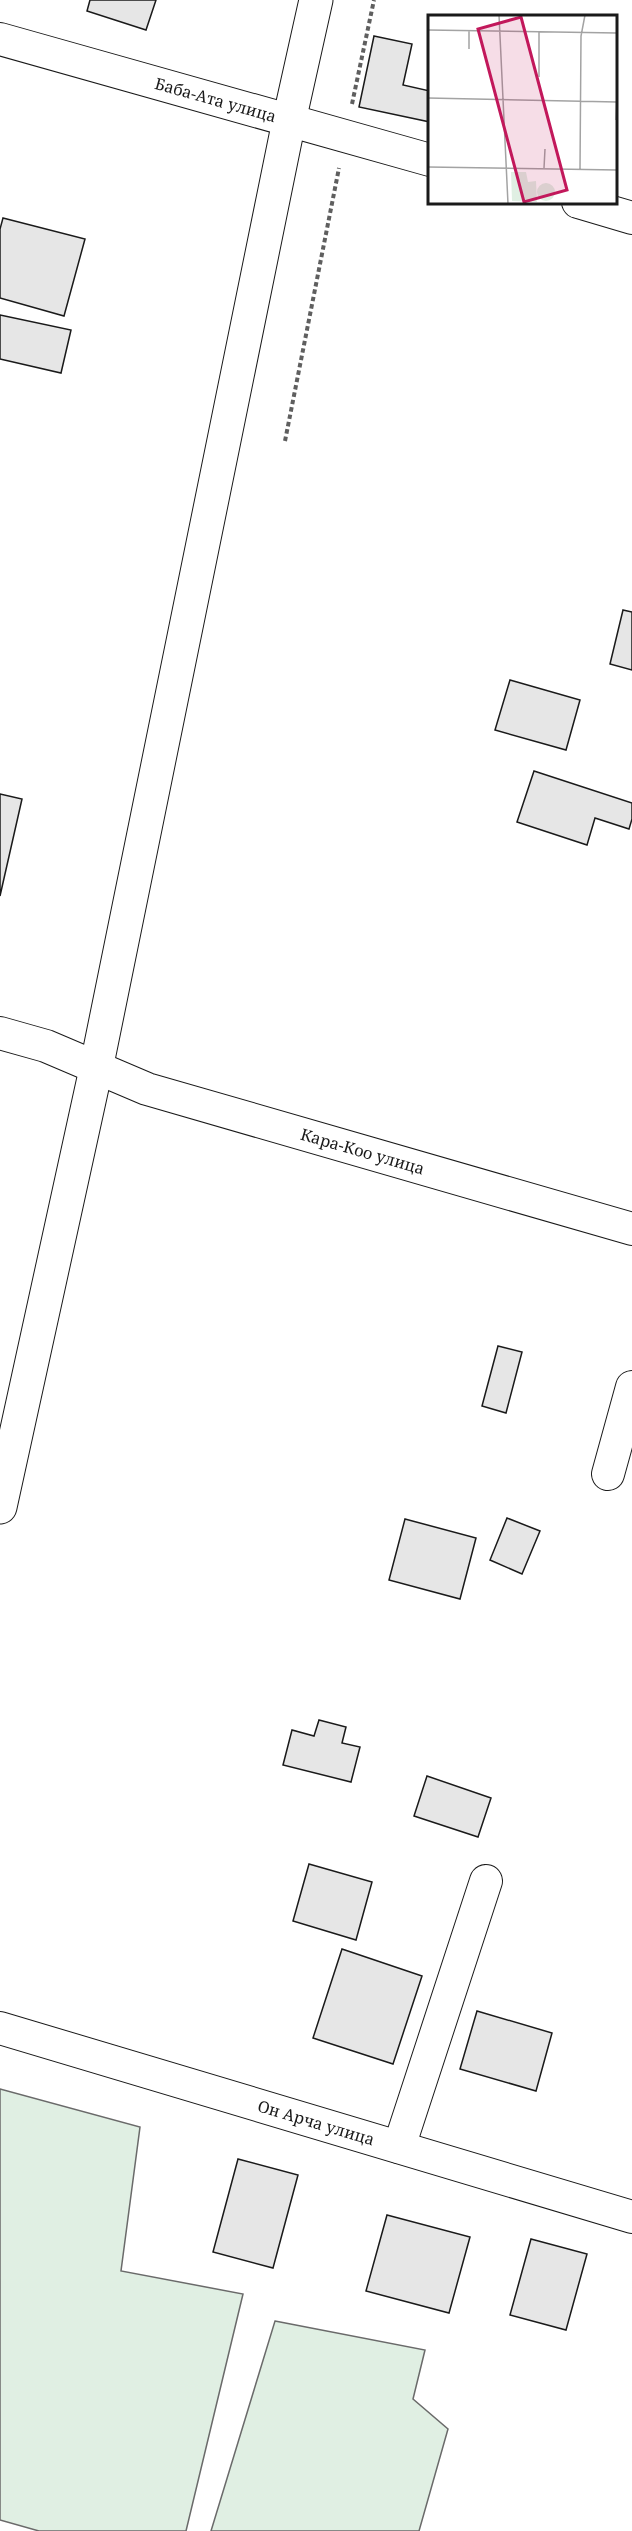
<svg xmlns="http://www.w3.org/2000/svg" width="632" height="2531" viewBox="0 0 632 2531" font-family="'Noto Serif',serif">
<rect width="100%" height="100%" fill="#fff"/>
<g fill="#e0efe3" stroke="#6a6a6a" stroke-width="1.5">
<path d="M0,2089L140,2127L121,2271L243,2294L186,2531H39L0,2520Z"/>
<path d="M275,2321L425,2350L413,2399L448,2429L419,2531H211Z"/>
</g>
<g fill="#e6e6e6" stroke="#1a1a1a" stroke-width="1.5">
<path d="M90,0H156L146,30L87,11Z"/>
<path d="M374,36L412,44L403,85L430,91V122L359,107Z"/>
<path d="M3,218L85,239L64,316L0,298V229Z"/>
<path d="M0,315L71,330L61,373L0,359Z"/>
<path d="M623,610L632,612V670L610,664Z"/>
<path d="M510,680L580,700L566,750L495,730Z"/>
<path d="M534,771L632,803V819L629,829L595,818L587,845L517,822Z"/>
<path d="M0,794L22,799L0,896Z"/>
<path d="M498,1346L522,1352L506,1413L482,1406Z"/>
<path d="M507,1518L540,1531L522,1574L490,1560Z"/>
<path d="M405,1519L476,1538L460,1599L389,1580Z"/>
<path d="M319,1720L346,1727L342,1743L360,1747L351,1782L283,1765L292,1730L314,1736Z"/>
<path d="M427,1776L491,1798L478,1837L414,1816Z"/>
<path d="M309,1864L372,1882L356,1940L293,1921Z"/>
<path d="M342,1949L422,1976L393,2064L313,2038Z"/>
<path d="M477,2011L552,2033L536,2091L460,2069Z"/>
<path d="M238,2159L298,2175L273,2268L213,2252Z"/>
<path d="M387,2215L470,2237L449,2313L366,2291Z"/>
<path d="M531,2239L587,2254L566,2330L510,2315Z"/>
</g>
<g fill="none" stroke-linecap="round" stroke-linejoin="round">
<g stroke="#1a1a1a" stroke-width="34">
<g id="minor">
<path id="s1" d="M0,39L430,160"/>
<path d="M578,202L632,218"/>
<path id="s2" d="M0,1033L46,1046L147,1089L632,1229"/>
<path d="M608,1474L632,1387"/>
<path id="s3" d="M0,2028L632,2217"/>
<path d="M399,2147L486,1881"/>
</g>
</g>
<g stroke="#1a1a1a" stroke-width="35">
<path id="tertiary" d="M0,1507L96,1069L289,121L316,0"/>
</g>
<g stroke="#5f5f5f" stroke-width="4" stroke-dasharray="4.5 3" stroke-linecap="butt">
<path d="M352,104L374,0"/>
<path d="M285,441L339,168"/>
</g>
<use href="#minor" stroke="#fff" stroke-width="32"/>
<use href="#tertiary" stroke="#fff" stroke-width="33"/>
</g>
<g text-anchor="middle" stroke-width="4.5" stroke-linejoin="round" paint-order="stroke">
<g font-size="16" fill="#1a1a1a" stroke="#fff">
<text dy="6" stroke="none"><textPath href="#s1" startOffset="224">Баба-Ата улица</textPath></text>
<text dy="6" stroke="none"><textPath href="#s2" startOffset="382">Кара-Коо улица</textPath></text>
<text dy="6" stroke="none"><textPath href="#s3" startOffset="330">Он Арча улица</textPath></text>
</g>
</g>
<g transform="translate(428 15)">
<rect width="189" height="189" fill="#fff"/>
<path d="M83,157H98L100,167L108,166L109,187L84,186ZM109 177a9 9 0 1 1 18 0a9 9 0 1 1-18 0Z" fill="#e0efe3"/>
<path fill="none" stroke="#a3a3a3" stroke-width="1.5" d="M71,0L80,189M0,15L189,18M111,17V62M41,34V16M0,83L189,87M188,105L189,78M0,152L189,155M116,153L117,134M152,154L153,21L157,0"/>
<path fill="#c2185b" fill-opacity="0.15" stroke="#c2185b" stroke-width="3" d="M93,2L139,175L96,187L50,14Z"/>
<rect width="189" height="189" fill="none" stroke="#1a1a1a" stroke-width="3"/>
</g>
</svg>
